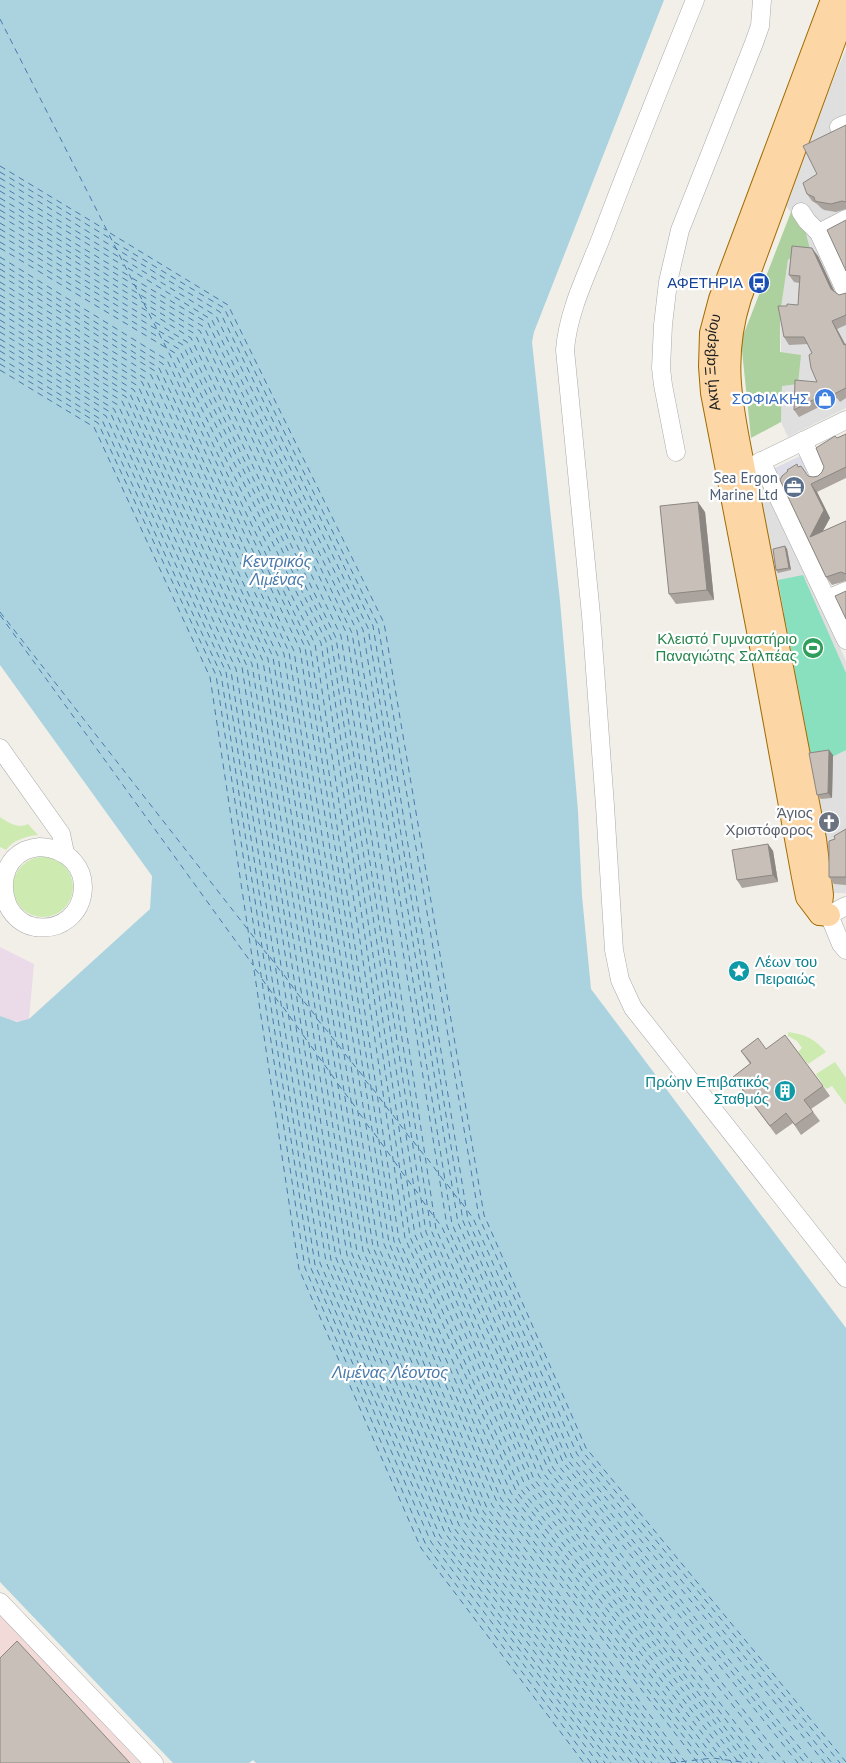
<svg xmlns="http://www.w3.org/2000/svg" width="846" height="1763" viewBox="0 0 846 1763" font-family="'PT Sans',sans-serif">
<rect width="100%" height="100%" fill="#f2efe9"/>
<g fill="#e0dfdf">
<path d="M846,49V408L788,437L781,422L782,385L780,315L788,260L797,252L805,230L786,206L802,154Z"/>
<path d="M764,475L846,661V893H831L754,481Z"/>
</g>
<path fill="#f2dad9" d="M0,1614L4,1618L140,1763H0Z"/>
<path fill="#ebdbe8" d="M0,947L34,964L29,1019L23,1022L10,1020L0,1016Z"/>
<g fill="#cdebb0">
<path d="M0,817C9,823 18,829 28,824L38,835C27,836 13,840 6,850L0,847Z"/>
<circle cx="43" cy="887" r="30"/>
<path d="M788,1032C805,1034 815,1039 826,1052L808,1064L798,1052L802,1048L797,1041L788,1036Z"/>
<path d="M835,1062L846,1078V1105L832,1086L826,1089L816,1074Z"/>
</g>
<path fill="#add19e" d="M791,212L805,230L811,253L797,252L788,260L780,315V352L801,355L798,384L782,386L781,422L751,438L741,341Z"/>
<path fill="#88e0be" d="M803,575L846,673V750L832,757L831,755L811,758L797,681H795L793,672L795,671L786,624H784L782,613H784L778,580Z"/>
<path fill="#dddde8" d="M846,434L819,467L804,475L782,494L773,469Z"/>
<path fill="#aad3df" d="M0,0H664L534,332L532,342L560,601L578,811L582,896L591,989L846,1328V1763H256L253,1760L249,1763H173L0,1582V1016L17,1022L29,1019L150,909L152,876L0,665Z"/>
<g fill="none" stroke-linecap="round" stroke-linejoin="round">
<g stroke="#4a7aab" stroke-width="1" stroke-dasharray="6 5" stroke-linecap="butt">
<path d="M0,19L171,357L310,646L399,1240L511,1493L718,1763"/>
<path d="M0,166L106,230"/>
<path d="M0,172L111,239"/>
<path d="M0,178L220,312L373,626L468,1220L572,1457L825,1763"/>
<path d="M0,185L119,257"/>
<path d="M0,191L124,266"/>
<path d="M0,198L129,276"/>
<path d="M0,204L204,327L352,633L447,1226L553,1468L785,1763"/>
<path d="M0,210L200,331L347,634L436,1229L544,1474L766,1763"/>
<path d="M0,216L195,334L341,636L431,1230L539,1476L759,1763"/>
<path d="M0,223L147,311"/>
<path d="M0,229L151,320"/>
<path d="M110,233L228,305L384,623L484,1215L586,1448L846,1762"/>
<path d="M0,235L156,329"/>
<path d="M0,242L160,338"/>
<path d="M114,242L224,308L378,625L479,1217L582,1451L840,1763"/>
<path d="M0,248L175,353L315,644L405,1238L516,1491L725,1763"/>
<path d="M0,257L167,360L305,647L394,1241L506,1496L711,1763"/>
<path d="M123,259L216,316L368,628L463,1221L567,1459L812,1763"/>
<path d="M0,263L163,364L300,649L389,1243L501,1499L704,1763"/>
<path d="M128,268L212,320L363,630L458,1223L563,1462L805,1763"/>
<path d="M0,269L159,368L294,651L384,1244L497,1502L698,1763"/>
<path d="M0,275L155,371L289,652L378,1246L492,1505L686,1763"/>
<path d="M132,278L208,323L357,631L452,1224L558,1465L798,1763"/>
<path d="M0,282L151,375L284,654L373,1247L487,1508L679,1763"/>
<path d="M0,288L146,379L278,656L368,1249L483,1511L672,1763"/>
<path d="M0,295L142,382L273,657L363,1251L478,1513L666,1763"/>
<path d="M0,301L138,386L268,659L357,1252L473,1516L659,1763"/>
<path d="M0,307L134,390L263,661L352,1254L469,1519L652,1763"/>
<path d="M0,313L130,394L257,662L347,1255L464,1522L645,1763"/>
<path d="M151,313L191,338L336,638L426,1232L534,1479L752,1763"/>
<path d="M0,320L126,397L252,664L341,1257L459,1525L639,1763"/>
<path d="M155,322L187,342L331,639L421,1234L530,1482L746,1763"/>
<path d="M0,326L122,401L247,666L336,1258L454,1528L632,1763"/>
<path d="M159,331L183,345L326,641L415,1235L525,1485L739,1763"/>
<path d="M0,332L118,405L242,667L331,1260L450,1531L625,1763"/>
<path d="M0,339L114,409L236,669L326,1262L445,1533L618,1763"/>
<path d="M164,340L179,349L321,643L410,1237L520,1488L732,1763"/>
<path d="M0,345L110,412L231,671L320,1263L440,1536L611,1763"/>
<path d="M0,351L106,416L226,672L315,1265L436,1539L605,1763"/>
<path d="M0,358L102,420L221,674L310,1266L431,1542L598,1763"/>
<path d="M0,364L98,423L216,675L305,1268L426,1545L591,1763"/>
<path d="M0,370L94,427L210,677L299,1269L421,1548L584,1763"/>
<path d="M0,612L267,954"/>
<path d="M0,615L253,965"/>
<path d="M270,957L281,972"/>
<path d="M255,969L260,975"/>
<path d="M284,975L295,990"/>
<path d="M262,979L280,1004"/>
<path d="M297,993L315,1015"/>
<path d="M283,1007L301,1032"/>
<path d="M317,1019L329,1033"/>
<path d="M303,1035L308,1042"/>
<path d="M331,1036L343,1051"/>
<path d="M311,1046L316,1053"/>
<path d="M345,1054L363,1076"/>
<path d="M318,1056L329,1071"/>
<path d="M331,1074L336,1081"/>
<path d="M365,1080L377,1094"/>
<path d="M338,1084L357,1109"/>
<path d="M379,1097L390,1112"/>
<path d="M359,1113L364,1119"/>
<path d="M393,1115L410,1138"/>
<path d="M366,1123L371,1130"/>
<path d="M374,1133L392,1158"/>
<path d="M413,1141L424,1155"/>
<path d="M427,1158L444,1181"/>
<path d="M394,1161L399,1168"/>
<path d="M401,1171L420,1196"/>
<path d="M447,1184L458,1199"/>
<path d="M422,1200L427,1207"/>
<path d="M461,1202L473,1218L577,1454L832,1763"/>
<path d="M429,1210L442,1227L549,1471L778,1763"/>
<path d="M670,1763L713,1758L748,1763"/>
</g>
<g stroke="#a9a9a9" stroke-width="19">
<g id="minor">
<path d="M695,0C663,79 631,158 601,238C587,274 568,311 565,350L591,615L605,806L614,950L620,980L633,1008L846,1278"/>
<path d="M839,127L846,124"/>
<path d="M801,212L807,221L819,233L846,292"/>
<path d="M819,233L846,219"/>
<path d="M803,441L819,475"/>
<path d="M676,452L663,385L661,368L663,325L668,282L680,230L754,43L760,26L762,0"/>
<path d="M761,461L846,640"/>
<path d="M752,466L846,420"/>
<path d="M827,599L846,591"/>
<path d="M0,748L61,834L65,853"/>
<path d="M39,847C104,850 92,935 35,927C23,925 13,916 8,906C0,887 3,862 24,851C28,849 34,848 39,847Z"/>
<path d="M846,906L829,915L841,944L846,950"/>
<path d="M0,1602L154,1763"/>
</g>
</g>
<g stroke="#a06b00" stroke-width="24">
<g id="major">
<path d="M820,914L822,895L815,839L744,470C732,408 720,361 740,298L846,9"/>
<path id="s1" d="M829,915L820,914L807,897L803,877L760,641L712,393L710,366L711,333L720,299L832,0"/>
</g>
</g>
<use href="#minor" stroke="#fff" stroke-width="18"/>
<use href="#major" stroke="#fcd6a4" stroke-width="22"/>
</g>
<g fill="#aba49e">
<path d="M846,125V209L836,212L824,210L821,208L817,204L812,201L807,194Z"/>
<path d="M818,256L834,291L839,295L846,293V325L837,329L845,344H846V398L840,402L837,398L799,417L794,410L817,382L812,353L808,344L789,345L784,337L787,306L798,305L799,283L794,282L789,275Z"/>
<path d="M846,434V478L817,492L830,518L823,531L846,521V581L832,585L826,577L799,467L808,476L813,477L818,476L822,472L837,438Z"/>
<path d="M705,512L714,600L676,604L669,594Z"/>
<path d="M785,546L787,549L791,570L778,573L776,570Z"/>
<path d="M829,750L833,755L832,798L821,799L817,795Z"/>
<path d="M846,829V885L834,884L829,877L835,839Z"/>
<path d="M768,844L773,851L778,882L742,888L737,880Z"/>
<path d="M766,1049L823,1086L830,1096L811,1109L820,1121L801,1135L793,1123L776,1135L733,1077L750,1064L741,1051Z"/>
</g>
<g fill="#8b8681">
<path d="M812,248L818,256L837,297L831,289Z"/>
<path d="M832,321L837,329L846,346V348Z"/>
<path d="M811,484L817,492L830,518L815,545L810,537Z"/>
<path d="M698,502L705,512L714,600L707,590Z"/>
<path d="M785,546L787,549L791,570L789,568Z"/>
<path d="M829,750L833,755L832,798L828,793Z"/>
<path d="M768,844L773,851L778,882L773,875Z"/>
</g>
<g fill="#c7bfb8" stroke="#8b8681">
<path d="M846,125V202L842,201L831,204L819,202L815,201L814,197L807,194L803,183L817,174L803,146Z"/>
<path d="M846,220V271L827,230Z"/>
<path d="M792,246L812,248L831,289L839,295L846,293V315L832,321L844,345L846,344V388L834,394L832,390L794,410L795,380L817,382L811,368L809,355L812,353L804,337H784L778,306H787V304L798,305L800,276L789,275Z"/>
<path d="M846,434V467L811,484L824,510L810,537L846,521V574L841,572L826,577L780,480L782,476L788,471L787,470L797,464L798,467L801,466L808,476L813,477L818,476L822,472L824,467L816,448L835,436L837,438Z"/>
<path d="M698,502L707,590L669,594L660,506Z"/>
<path d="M785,546L789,568L776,570L773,549Z"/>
<path d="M846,591V619L835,596Z"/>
<path d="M829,750L828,793L817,795L809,753Z"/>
<path d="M846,829V877H829V841L835,839L834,836Z"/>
<path d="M768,844L773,875L737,880L732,850Z"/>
<path d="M785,1035L823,1086L804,1100L813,1112L795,1125L786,1113L770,1126L733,1077L751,1063L741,1051L758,1038L766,1049Z"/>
<path d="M17,1641L130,1763H0V1658Z"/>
</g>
<defs>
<g id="bus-disc" transform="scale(1.125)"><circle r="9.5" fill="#1a4fb4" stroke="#fff"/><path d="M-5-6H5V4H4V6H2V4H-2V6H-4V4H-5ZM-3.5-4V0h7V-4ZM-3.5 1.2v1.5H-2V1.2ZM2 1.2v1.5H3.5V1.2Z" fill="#fff"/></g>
<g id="shop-disc" transform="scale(1.125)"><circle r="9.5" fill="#3f7fe0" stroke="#fff"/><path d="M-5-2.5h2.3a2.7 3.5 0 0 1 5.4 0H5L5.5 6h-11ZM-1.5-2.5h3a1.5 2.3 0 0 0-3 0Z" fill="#fff"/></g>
<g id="office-disc" transform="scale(1.125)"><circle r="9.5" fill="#5c6f8a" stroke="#fff"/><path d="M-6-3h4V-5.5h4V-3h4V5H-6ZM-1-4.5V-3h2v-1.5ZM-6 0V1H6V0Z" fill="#fff"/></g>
<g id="stadium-disc" transform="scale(1.125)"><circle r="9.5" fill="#2e9e5b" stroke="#fff"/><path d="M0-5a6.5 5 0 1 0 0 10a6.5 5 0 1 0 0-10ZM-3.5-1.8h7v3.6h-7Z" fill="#fff"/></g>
<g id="church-disc" transform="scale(1.125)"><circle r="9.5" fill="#6b7280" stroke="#fff"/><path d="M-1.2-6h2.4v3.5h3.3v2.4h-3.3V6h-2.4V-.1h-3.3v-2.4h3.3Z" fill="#fff"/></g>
<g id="sight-disc" transform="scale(1.125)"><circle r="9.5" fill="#0f9aa8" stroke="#fff"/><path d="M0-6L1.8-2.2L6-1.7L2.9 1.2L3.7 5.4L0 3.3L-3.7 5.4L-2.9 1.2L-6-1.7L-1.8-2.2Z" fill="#fff"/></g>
<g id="building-disc" transform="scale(1.125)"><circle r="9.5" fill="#0f9aa8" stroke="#fff"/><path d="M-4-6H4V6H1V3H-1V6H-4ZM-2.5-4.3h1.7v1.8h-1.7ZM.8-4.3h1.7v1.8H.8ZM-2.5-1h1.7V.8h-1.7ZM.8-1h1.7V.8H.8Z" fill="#fff"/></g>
</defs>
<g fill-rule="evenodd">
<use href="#bus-disc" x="759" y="283"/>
<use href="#shop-disc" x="825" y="399"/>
<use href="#office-disc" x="794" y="487"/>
<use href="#stadium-disc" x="813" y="648"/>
<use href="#church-disc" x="829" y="822"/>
<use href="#sight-disc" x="739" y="971"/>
<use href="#building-disc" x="785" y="1091"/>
</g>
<g text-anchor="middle" stroke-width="4.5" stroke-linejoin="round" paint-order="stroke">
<g font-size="15" fill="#164399" stroke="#fff" text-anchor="end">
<text x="743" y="288">ΑΦΕΤΗΡΙΑ</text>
</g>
<g font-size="15" fill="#222" stroke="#fff">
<text dy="5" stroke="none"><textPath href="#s1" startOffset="574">Ακτή Ξαβερίου</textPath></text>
</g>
<g font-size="15" fill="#366cbe" stroke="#fff" text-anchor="end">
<text x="809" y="404">ΣΟΦΙΑΚΗΣ</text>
</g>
<g font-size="15" fill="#4e5e75" stroke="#fff" text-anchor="end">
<text x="778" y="483">Sea Ergon<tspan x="778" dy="17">Marine Ltd</tspan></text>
</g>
<g font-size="15" fill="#27864d" stroke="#fff" text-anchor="end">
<text x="797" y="644">Κλειστό Γυμναστήριο<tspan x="797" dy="17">Παναγιώτης Σαλπέας</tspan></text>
</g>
<g font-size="15" fill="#5b616d" stroke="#fff" text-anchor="end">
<text x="813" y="818">Άγιος<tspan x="813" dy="17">Χριστόφορος</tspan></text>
</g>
<g font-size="15" fill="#0d838f" stroke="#fff" text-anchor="start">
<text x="755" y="967">Λέων του<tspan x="755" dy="17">Πειραιώς</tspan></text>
<text x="769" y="1087" text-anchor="end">Πρώην Επιβατικός<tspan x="769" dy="17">Σταθμός</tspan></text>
</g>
<g font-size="16" font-style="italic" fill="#4a7aab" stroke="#fff">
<text x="277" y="567">Κεντρικός<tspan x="277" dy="18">Λιμένας</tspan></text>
<text x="390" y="1378">Λιμένας Λέοντος</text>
</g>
</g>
</svg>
